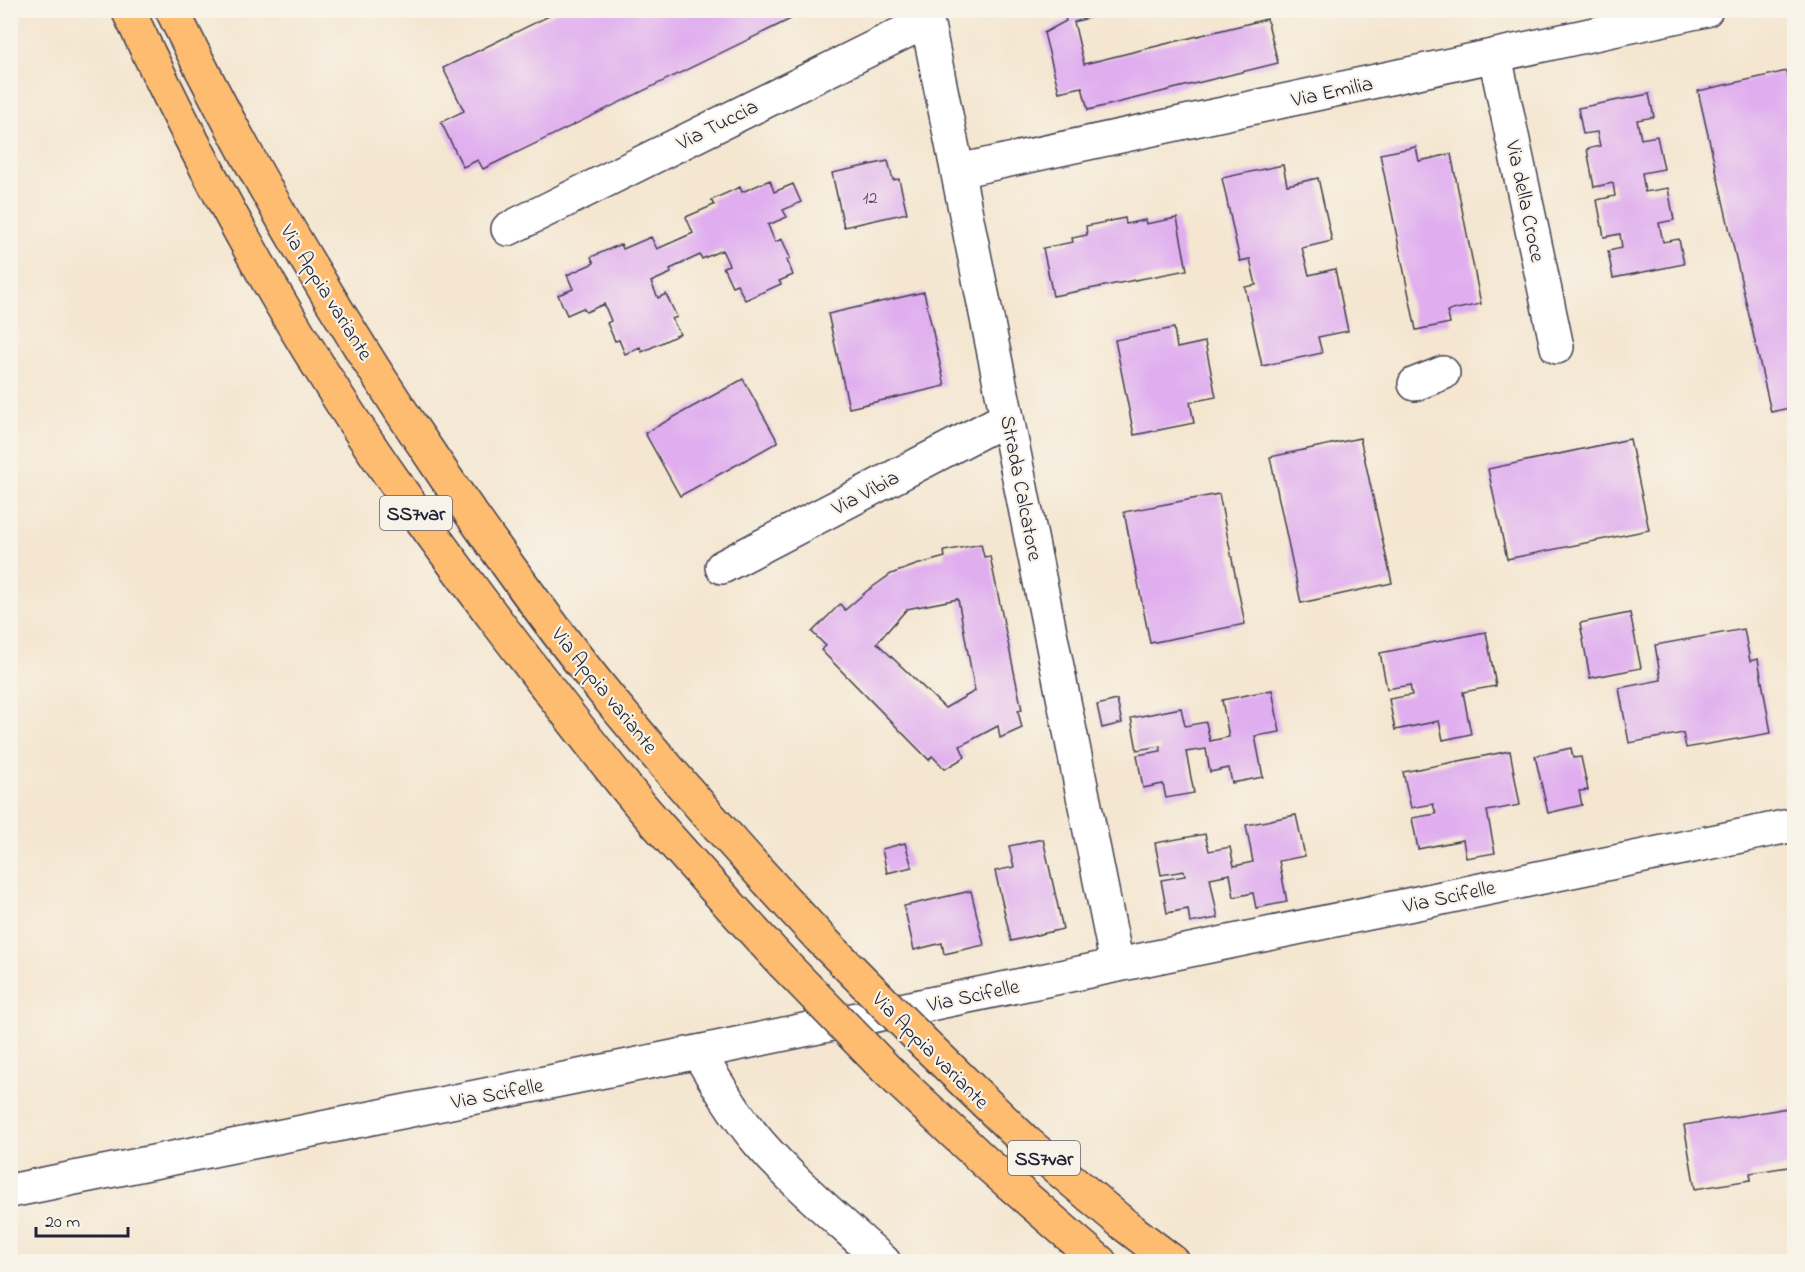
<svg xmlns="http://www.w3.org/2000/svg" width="1805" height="1272" viewBox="0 0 1805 1272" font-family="'Indie Flower',sans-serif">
<rect width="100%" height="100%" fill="#f7f3e8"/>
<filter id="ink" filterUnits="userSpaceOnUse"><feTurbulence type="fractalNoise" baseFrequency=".0167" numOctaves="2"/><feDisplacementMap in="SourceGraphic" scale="12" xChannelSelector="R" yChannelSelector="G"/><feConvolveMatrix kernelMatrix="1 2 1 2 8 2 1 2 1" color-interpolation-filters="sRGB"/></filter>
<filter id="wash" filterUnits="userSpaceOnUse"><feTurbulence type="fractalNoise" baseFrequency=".008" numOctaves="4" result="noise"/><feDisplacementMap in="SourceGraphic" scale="24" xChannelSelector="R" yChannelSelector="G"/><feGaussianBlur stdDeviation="1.35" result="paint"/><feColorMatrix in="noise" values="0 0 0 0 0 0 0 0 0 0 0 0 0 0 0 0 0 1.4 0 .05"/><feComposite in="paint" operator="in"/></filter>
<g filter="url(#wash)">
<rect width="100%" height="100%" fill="#f4e6d0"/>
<g id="blocks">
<g fill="#e0aeef" fill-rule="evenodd">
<path d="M561,10H809L483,169L478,160L463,167L441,122L464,111L443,68Z"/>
<path d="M1063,10H1116L1074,22L1084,64L1267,19L1278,63L1088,110L1082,87L1059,92L1044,33L1066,21Z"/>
<path d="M1787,71L1794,105V407L1771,412L1698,91Z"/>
<path d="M1649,94L1654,117L1637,120L1641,139L1657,136L1664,169L1642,173L1645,192L1668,188L1674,220L1659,223L1663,242L1679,239L1684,264L1613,278L1608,251L1622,248L1620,234L1604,237L1597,200L1615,196L1613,183L1594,187L1587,149L1600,146L1597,132L1583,134L1578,108Z"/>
<path d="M1416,147L1419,161L1451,154L1481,304L1447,311L1450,323L1416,330L1380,154Z"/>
<path d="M888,161L893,180L899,179L907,213L844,227L832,173Z"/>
<path d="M1283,165L1287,185L1318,178L1332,241L1302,248L1309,275L1335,269L1348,331L1318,337L1322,353L1262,366L1245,287L1256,285L1250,259L1240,261L1222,178Z"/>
<path d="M770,180L774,192L793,184L801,202L783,210L787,217L768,225L775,242L782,239L790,258L787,260L793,275L779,281L781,284L745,300L737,284L732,286L723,267L729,265L722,250L702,259L700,255L670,269L671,273L651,282L658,298L666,294L677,317L672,319L680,334L642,352L640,347L625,354L619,340L615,341L607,323L611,321L604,304L586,312L583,308L567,315L558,295L573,289L567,275L594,263L591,257L621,244L623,249L651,237L657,249L693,233L686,217L714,205L711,200L740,187L742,192Z"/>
<path d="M1125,218L1126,224L1145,220L1146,224L1177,218L1187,270L1053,296L1043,248L1073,242L1072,238L1087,235L1086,226Z"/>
<path d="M924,292L945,386L849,408L828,314Z"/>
<path d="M1174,328L1177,348L1205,342L1216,397L1190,402L1194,423L1134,435L1115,340Z"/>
<path d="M743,379L778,442L680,496L645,433Z"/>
<path d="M1360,438L1392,583L1301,603L1270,457Z"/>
<path d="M1630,439L1649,530L1507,559L1488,469Z"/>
<path d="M1219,494L1245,624L1150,643L1124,512Z"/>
<path d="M981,544L984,557L990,556L1022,710L1018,711L1022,728L1000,738L998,726L960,746L965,757L945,769L932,756L929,760L821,650L826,646L812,632L840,604L845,610L867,591L891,574L916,565L945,557L944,551ZM958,599L975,691L945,708L877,643L907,609Z"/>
<path d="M1630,613L1641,668L1590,678L1580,623Z"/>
<path d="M1744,629L1750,661L1758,659L1771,733L1686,748L1683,733L1629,743L1619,688L1661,680L1655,645Z"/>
<path d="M1486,632L1496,686L1463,692L1471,734L1443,740L1439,721L1395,730L1389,699L1412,695L1410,685L1387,689L1380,653Z"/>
<path d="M1272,690L1280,732L1255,736L1263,777L1232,783L1229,768L1210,772L1206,749L1186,752L1194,793L1166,798L1163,784L1143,788L1137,755L1161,751L1160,746L1137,750L1131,718L1181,708L1185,726L1206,722L1210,741L1229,737L1222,700Z"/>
<path d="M1117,700L1122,723L1102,728L1097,705Z"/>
<path d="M1571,748L1573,758L1581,757L1588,790L1579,791L1582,805L1548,813L1535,756Z"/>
<path d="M1510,751L1520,805L1487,811L1495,853L1466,858L1463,840L1418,849L1412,818L1436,814L1433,804L1411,808L1403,772Z"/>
<path d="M1296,815L1305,856L1279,861L1287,902L1256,908L1253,893L1234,897L1230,874L1210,878L1218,918L1190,923L1188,909L1167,913L1161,880L1185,876L1184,871L1161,875L1155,843L1205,834L1209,851L1230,847L1234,866L1253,862L1246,825Z"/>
<path d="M1043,839L1063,929L1011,941L995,871L1014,867L1009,846Z"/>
<path d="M905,843L912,867L887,873L882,849Z"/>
<path d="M971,891L984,945L944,954L942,943L914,950L904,906Z"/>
<path d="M1794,1107V1166L1750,1173L1751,1180L1695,1189L1684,1125Z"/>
</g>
</g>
</g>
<g filter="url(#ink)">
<use href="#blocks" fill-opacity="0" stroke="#423f51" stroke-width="1.5"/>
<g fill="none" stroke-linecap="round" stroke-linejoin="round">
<g stroke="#423f51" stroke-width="36">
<g id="minor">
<path d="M925,10L1117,965"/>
<path d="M1495,56L1557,347"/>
<path d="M958,171L1706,10"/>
<path d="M508,229L927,21"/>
<path d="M1415,384L1443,373"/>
<path d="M722,567L1007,418"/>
<path d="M698,1052C717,1084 736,1116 760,1144C798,1187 842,1223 884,1262"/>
<path d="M10,1191L698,1052L1794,825"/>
</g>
</g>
<g stroke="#423f51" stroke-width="36">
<g id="highway">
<path d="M128,10C186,133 249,255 321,370C375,458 436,541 498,623C545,685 592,747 642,807C688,860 735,911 783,963"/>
<path d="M172,10C252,174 343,328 446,478C499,554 553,630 612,702C679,783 748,861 820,938"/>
<path d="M925,1044L1026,1142L1126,1226L1173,1262"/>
<path d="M887,1070L985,1162L1100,1262"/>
</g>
</g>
<use href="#minor" stroke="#fff" stroke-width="33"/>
<use href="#highway" stroke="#fdbc70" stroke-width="33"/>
<g stroke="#423f51" stroke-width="36" stroke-linecap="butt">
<g id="highway-bridge">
<path d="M820,938L925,1044"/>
<path d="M783,963L887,1070"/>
</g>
</g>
<use href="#highway-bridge" stroke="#fdbc70" stroke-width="33"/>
</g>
</g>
<g text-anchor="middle" stroke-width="4.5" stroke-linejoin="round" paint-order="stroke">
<g font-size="18" fill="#524568">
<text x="870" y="203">12</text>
</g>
<g fill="#f7f3e8" stroke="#62616f" stroke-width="1.5">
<rect x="380" y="496" width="72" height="34" rx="4.5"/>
<rect x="1008" y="1141" width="72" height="34" rx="4.5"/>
</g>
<g font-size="20" font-weight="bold" fill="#22223b">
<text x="416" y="520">SS7var</text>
<text x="1044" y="1165">SS7var</text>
</g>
<g font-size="21" fill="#22223b" stroke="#f7f3e8">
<text transform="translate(1332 91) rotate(-12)" y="7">Via Emilia</text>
<text transform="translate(717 124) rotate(-27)" y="7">Via Tuccia</text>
<text transform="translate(1526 201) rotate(78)" y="7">Via della Croce</text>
<text transform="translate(327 292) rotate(58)" y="7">Via Appia variante</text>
<text transform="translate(1022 488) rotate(79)" y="7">Strada Calcatore</text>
<text transform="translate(865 492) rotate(-28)" y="7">Via Vibia</text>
<text transform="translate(605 690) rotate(51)" y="7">Via Appia variante</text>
<text transform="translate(1449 896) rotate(-12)" y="7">Via Scifelle</text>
<text transform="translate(973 995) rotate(-12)" y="7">Via Scifelle</text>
<text transform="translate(931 1050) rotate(45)" y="7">Via Appia variante</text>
<text transform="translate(497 1093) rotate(-11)" y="7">Via Scifelle</text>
</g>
</g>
<rect width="1805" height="1272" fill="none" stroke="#f7f3e8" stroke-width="36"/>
<path d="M36 1227v9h92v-9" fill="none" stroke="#22223b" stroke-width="3"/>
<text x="45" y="1227" font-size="18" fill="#22223b" stroke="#f7f3e8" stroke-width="4.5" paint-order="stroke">20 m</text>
</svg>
